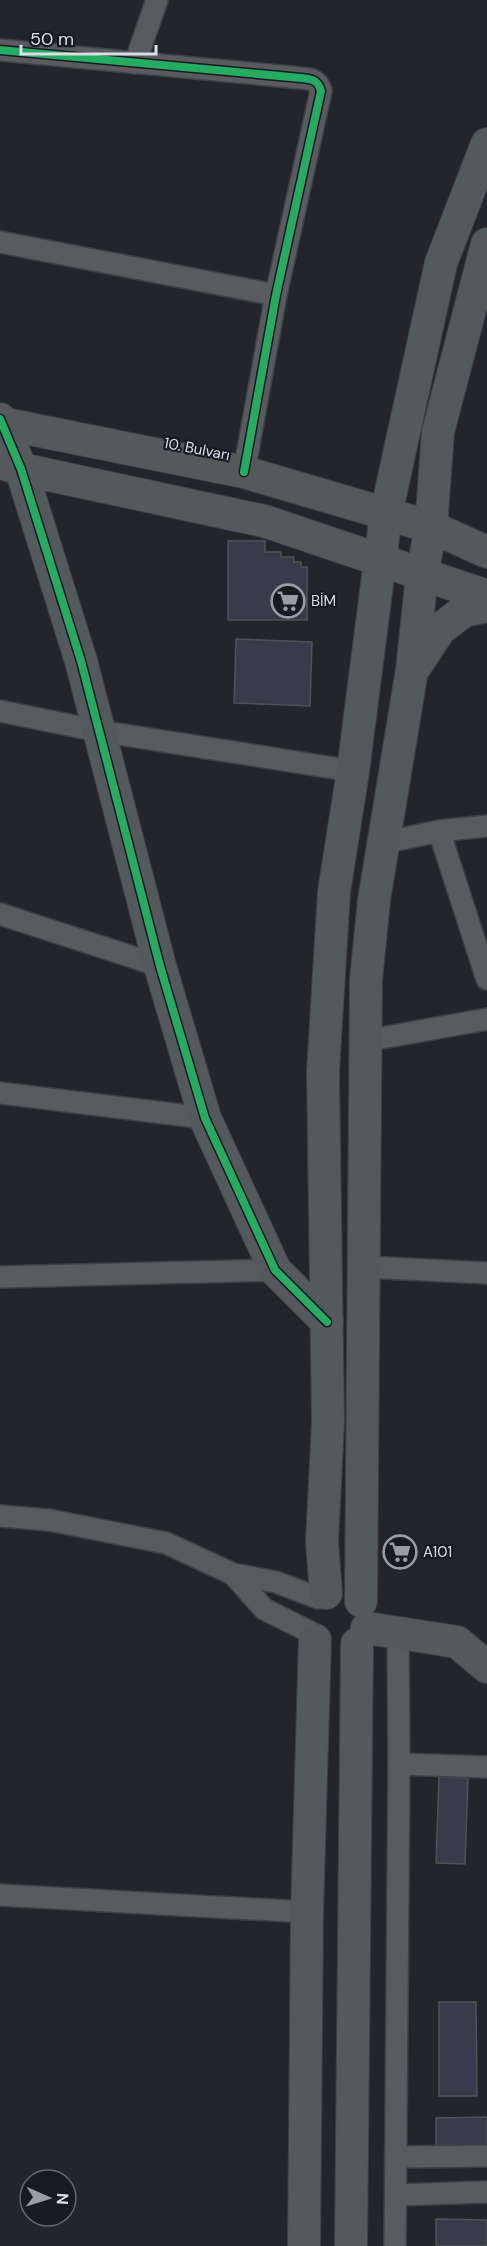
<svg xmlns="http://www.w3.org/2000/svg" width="487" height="2246" viewBox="0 0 487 2246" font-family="'DM Sans',sans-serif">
<rect width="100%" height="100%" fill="#24252b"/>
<g fill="#3a3b4a" stroke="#515256" stroke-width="1.5">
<path d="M228,541H265V552H281V557H294V562H301V567H307V620H228Z"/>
<path d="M236,639L312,642L310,706L234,703Z"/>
<path d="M439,1777L468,1778L465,1864L436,1863Z"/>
<path d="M439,2002H476L477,2096H439Z"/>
<path d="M487,2117V2147L436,2149V2118Z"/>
<path d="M436,2219L487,2220V2246H436Z"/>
</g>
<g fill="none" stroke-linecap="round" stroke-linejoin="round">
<g stroke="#3f4045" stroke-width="24">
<g id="street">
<path d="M0,50L301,78C312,79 318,80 321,91L276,295L244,472"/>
<path d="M135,63L157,0"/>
<path d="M0,242L276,295"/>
<path d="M0,711L99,731L353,771"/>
<path d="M439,831L487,979"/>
<path d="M383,843L439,831L487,826"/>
<path d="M0,914L160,966"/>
<path d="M365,1041L487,1019"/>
<path d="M0,1093L205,1118"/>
<path d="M365,1267L487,1273"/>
<path d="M0,1277L275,1270"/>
<path d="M0,1516L49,1520L166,1543L233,1574L276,1582L318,1598"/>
<path d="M233,1574L264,1609L310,1632"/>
<path d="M399,1764L487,1767"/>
<path d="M0,1895L307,1912"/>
<path d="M396,2157L487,2156"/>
<path d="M396,2195L487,2192"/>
<path d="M395,2246L399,1764L398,1632"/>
</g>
</g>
<g stroke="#3f4045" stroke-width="34">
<g id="secondary">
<path d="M0,419L21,469L81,661L160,966L205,1118L275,1270L327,1322"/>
<path d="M0,423L244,472L431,527L487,552"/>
<path d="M4,464L21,469L264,521L487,596"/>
<path d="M415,667L440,629L464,611L487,606"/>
<path d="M326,1593L322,1542L328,1422L323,1071L334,892L353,771L386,514L441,263L487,144"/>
<path d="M361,1601L366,980L374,900L412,670L422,575L431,527L438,432L487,244"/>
<path d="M367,1628L457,1642L487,1667"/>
<path d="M304,2246L307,1912L315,1640"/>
<path d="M351,2246L357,1644"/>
</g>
</g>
<use href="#street" stroke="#5a5b5f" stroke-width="21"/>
<use href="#secondary" stroke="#545a5b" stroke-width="32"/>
<g stroke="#181a24" stroke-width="11">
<g id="cycleway">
<path d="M0,50L301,78C312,79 318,80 321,91L276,295L244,472"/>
<path d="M0,419L21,469L81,661L160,966L205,1118L275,1270L327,1322"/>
</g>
</g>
<use href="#cycleway" stroke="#26ab63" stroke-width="8"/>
</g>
<defs>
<g id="supermarket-ring" transform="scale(1.725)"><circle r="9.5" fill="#181a24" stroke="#9c9da4" stroke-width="1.5"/><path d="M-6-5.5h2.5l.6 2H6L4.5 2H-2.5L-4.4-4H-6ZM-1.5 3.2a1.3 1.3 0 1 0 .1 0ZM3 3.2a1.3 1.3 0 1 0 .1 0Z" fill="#9c9da4"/></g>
</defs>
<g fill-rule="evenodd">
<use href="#supermarket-ring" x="288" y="601"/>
<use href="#supermarket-ring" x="400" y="1552"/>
</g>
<g text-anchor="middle" stroke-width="4.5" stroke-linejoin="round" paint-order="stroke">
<g font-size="15" fill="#dcdee5" stroke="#181a24">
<text transform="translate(197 449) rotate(11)" y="5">10. Bulvarı</text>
</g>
<g font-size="15" fill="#dcdee5" stroke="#181a24" text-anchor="start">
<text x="311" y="606">BİM</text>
<text x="423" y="1557">A101</text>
</g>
</g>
<g transform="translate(48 2198) rotate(93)"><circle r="28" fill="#181a24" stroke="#666871" stroke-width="1.5"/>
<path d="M0-4.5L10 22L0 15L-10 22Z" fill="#9c9da4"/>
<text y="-9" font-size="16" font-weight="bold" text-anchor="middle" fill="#dcdee5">N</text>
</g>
<path d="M21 45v9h135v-9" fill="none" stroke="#dcdee5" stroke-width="3"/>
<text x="30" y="45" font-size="18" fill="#dcdee5" stroke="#181a24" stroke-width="4.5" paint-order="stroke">50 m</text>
</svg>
